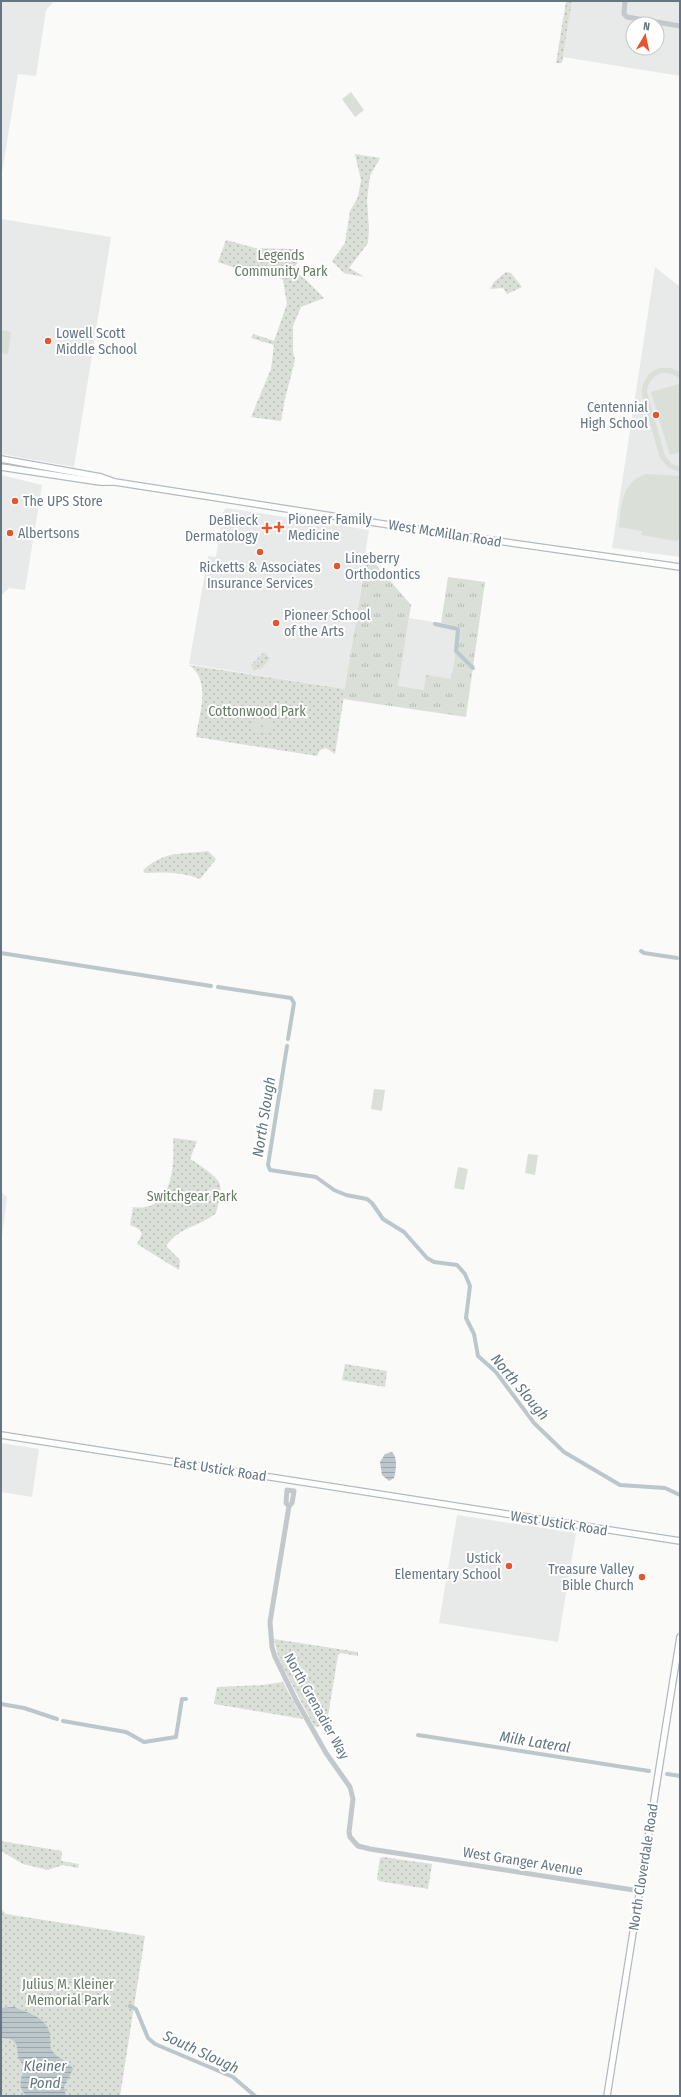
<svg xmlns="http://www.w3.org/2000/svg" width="681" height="2097" viewBox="0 0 681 2097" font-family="'Fira Sans Condensed',sans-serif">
<defs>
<pattern id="grass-tufts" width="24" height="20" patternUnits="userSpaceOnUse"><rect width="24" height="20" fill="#dadfd7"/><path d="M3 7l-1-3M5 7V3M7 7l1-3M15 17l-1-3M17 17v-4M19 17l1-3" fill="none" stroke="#b4b9b4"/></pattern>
<pattern id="park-dots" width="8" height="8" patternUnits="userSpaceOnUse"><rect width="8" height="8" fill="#dadfd7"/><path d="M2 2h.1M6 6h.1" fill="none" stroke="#b4b9b4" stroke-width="1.8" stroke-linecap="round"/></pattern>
<pattern id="water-rules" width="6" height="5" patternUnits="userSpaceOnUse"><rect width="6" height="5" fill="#bbc7cb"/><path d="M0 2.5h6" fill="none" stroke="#9ca6aa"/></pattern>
</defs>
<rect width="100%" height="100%" fill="#fafaf8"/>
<g fill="#e8e9e9" fill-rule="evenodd">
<path d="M1,1H54L46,10L36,76L18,74L1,179Z"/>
<path d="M572,1H680V76L563,57ZM633,24H657V48H633Z"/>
<path d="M1,219L111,237L74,467L1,454Z"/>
<path d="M655,267L680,287V557L612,548Z"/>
<path d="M1,475L42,485L25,590L9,588L1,596Z"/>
<path d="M226,508L369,530L361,581L362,582L345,689L189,664L208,556L216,557L223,512Z"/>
<path d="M409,618L460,626L451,679L424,690L397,686Z"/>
<path d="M1,1192L7,1197L1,1245Z"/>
<path d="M1,1443L39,1449L32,1497L1,1492Z"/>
<path d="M457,1515L576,1533L558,1642L439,1623Z"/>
</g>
<path fill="url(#grass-tufts)" d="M367,554L411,605L398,686L424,690L426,675L451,679L460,627L441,623L448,577L485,582L466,717L343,699Z"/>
<g fill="url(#park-dots)">
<path d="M566,1H572L562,63H556Z"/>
<path d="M355,154L380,158L370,176L367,200L369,229L368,243L349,268L365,277L344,273L332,261L345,243L350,211L358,197L361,180Z"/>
<path d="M226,240L255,248L293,249L304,252L293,270L304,278L324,298L301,307L293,326V352L295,360L285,399L281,421L251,417L271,369L274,345L251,338L253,334L274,341L287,304L283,280L263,270L244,271L218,262Z"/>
<path d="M506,272L511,273L522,287L507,294L503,288L490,289L494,282Z"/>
<path d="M264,652L269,657V660L262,668L254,670L251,665Z"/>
<path d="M189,665L345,689L335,754L326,748L320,750L317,756L196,737C199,714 212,681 189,665Z"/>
<path d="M208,851L216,859L200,879C183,872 163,872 145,873L143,870C167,850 179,855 208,851Z"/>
<path d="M173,1138L197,1141L190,1159C197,1163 215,1175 219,1182C223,1190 218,1205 216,1213C200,1227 180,1226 166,1246L180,1260L179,1270L137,1244L142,1234L139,1229L130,1225L133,1207C172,1213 175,1167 173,1138Z"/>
<path d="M345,1364L387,1371L385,1387L342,1380Z"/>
<path d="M274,1639L358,1652V1656L341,1653L338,1655L327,1722L317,1727L314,1726L279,1660Z"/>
<path d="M283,1682L303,1719L214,1704L217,1687L263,1685Z"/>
<path d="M1,1841L62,1851L61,1861L79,1864L78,1868L63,1865L48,1870L23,1864L1,1851Z"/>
<path d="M383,1857L432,1864L428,1889L379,1881L377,1879L380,1858Z"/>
<path d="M1,1909L6,1914L145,1936L120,2096H1Z"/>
</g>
<g fill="#dadfd7">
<path d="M351,92L364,110L355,117L342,99Z"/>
<path d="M1,330L11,332L8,354L1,353Z"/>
<path d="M660,368H671L680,372V379C667,367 648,374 647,392L665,456L672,464L680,467V472L669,468L660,458L642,395C641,382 648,372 660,368Z"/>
<path d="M679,384L680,452L670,455L651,392Z"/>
<path d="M647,474L680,476V538L676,541L641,535L642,531L619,527C621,505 622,481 647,474Z"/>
<path d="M264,718L272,719L270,732L262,731Z"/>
<path d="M254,719L262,720L260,734L252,732Z"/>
<path d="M374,1089L385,1090L382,1111L371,1109Z"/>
<path d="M528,1154L538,1155L535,1175L525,1173Z"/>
<path d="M458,1167L468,1169L464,1190L454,1188Z"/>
</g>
<g fill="url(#water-rules)">
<path d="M392,1452C398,1458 396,1470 394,1478L389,1481L382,1475L380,1462L385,1454Z"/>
<path d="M14,2007C28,2013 49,2018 50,2036C51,2042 49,2046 52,2051C58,2059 69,2061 73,2069L64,2087L66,2096H26C25,2094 22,2091 21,2088C19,2081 23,2076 23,2070C24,2064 21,2063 19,2059C15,2050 22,2038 2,2038L1,2008Z"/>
</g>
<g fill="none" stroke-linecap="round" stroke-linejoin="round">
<g stroke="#bbc7cb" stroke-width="4">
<path d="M368,555L373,559"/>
<path d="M435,624L458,629L456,651L473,668"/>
<path d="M641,951L644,953L677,958"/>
<path d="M1,953L211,986"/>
<path d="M218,987L291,998L294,1003L288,1039"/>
<path d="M287,1046L268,1165L270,1170L316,1177L334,1190L346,1195L367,1199L372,1203L383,1219L404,1232L427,1258L434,1262L457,1265L465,1274L470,1286L466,1318L474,1334L478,1356L496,1372L534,1423L564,1452L620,1485L665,1488L680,1495"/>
<path d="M1,1704L24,1708L57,1719"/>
<path d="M63,1721L126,1732L144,1742L176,1737L182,1699H186"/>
<path d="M418,1735L649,1771"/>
<path d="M667,1774L680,1776"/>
<path d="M130,2006L136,2009L148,2038L155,2044L233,2077L255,2096"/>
</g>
<g stroke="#b3babf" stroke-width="8">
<g id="secondary">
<path d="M1,459L101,477L115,482L428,531L680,567"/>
<path d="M1,467L100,482H113"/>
<path d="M1,1435L680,1541"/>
<path d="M607,2096L680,1637"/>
</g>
</g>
<g stroke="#c3c8cc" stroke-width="5">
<path d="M625,1L624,14L627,17L680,26"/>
<path d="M287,1490L294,1491L292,1503L289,1506L286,1503Z"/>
<path d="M289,1506L270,1622L272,1647L275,1657L296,1700L326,1753L350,1787L353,1799L349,1832L350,1837L358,1846L370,1849L640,1891"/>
</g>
<use href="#secondary" stroke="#fff" stroke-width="5.5"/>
</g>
<g fill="#e4572e" stroke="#fff" stroke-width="1.5">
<circle cx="48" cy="341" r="4"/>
<circle cx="656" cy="415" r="4"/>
<circle cx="15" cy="501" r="4"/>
<path d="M277 521h4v4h4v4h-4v4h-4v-4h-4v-4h4z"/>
<path d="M265 522h4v4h4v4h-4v4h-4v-4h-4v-4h4z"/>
<circle cx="10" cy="533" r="4"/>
<circle cx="260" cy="552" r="4"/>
<circle cx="337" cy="566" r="4"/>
<circle cx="276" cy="623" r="4"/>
<circle cx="509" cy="1566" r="4"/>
<circle cx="642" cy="1577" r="4"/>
</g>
<g text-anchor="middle" stroke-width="4" stroke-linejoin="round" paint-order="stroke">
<g font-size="14" fill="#687a64" stroke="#fff">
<text x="281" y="260">Legends<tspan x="281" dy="16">Community Park</tspan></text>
<text x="257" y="716">Cottonwood Park</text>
<text x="192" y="1201">Switchgear Park</text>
<text x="68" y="1989">Julius M. Kleiner<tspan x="68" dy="16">Memorial Park</tspan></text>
</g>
<g font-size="14" fill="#657683" stroke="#fff" text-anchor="start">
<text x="56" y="338">Lowell Scott<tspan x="56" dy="16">Middle School</tspan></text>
<text x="648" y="412" text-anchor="end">Centennial<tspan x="648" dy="16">High School</tspan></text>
<text x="23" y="506">The UPS Store</text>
<text x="288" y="524">Pioneer Family<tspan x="288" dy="16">Medicine</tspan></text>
<text x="258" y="525" text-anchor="end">DeBlieck<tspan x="258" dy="16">Dermatology</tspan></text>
<text x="18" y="538">Albertsons</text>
<text x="345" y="563">Lineberry<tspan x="345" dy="16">Orthodontics</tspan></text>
<text x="260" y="572" text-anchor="middle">Ricketts &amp; Associates<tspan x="260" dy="16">Insurance Services</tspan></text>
<text x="284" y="620">Pioneer School<tspan x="284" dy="16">of the Arts</tspan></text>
<text x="501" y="1563" text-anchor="end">Ustick<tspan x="501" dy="16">Elementary School</tspan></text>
<text x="634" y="1574" text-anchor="end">Treasure Valley<tspan x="634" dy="16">Bible Church</tspan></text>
</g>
<g font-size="14" fill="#657683" stroke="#fff">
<text transform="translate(445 533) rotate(9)" y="5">West McMillan Road</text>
<text transform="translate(220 1469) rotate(9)" y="5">East Ustick Road</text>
<text transform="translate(559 1523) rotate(9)" y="5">West Ustick Road</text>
<text transform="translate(317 1706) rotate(61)" y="5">North Grenadier Way</text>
<text transform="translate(523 1861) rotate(9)" y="5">West Granger Avenue</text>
<text transform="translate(643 1867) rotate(-81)" y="5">North Cloverdale Road</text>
</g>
<g font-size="15" font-style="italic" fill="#60757c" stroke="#fff">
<text transform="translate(264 1117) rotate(-81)" y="5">North Slough</text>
<text transform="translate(520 1387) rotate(50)" y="5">North Slough</text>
<text transform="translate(535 1742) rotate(9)" y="5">Milk Lateral</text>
<text transform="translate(201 2052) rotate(25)" y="5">South Slough</text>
<text x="45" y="2071">Kleiner<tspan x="45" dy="17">Pond</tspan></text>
</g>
</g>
<rect width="681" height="2097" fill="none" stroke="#657683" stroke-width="4"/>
<g transform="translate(645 36) rotate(9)"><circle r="19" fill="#ffffff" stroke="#c1c8cd"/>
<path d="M0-3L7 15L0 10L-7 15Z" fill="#e4572e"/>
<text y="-6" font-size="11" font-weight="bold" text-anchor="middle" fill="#657683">N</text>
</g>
</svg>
